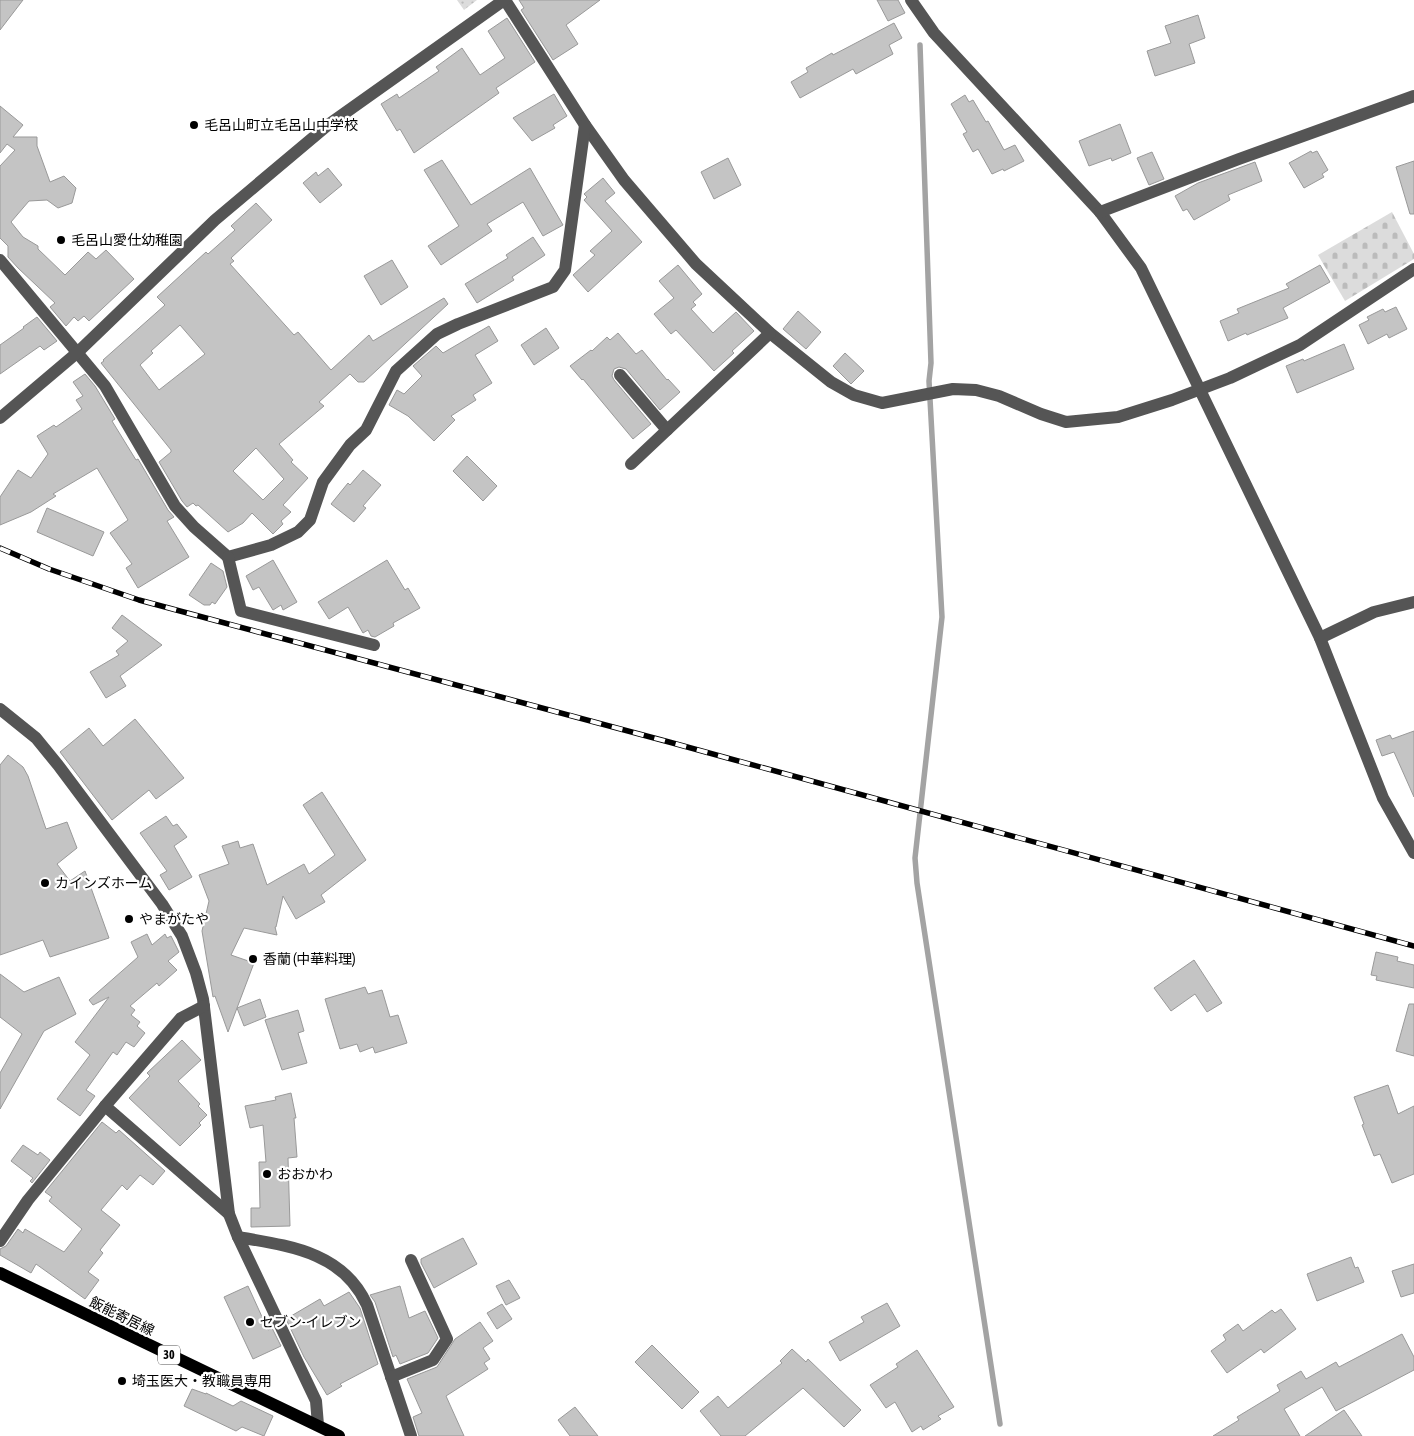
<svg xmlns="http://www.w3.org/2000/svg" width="1414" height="1436" viewBox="0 0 1414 1436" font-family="'Asap Condensed','Noto Sans JP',sans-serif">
<defs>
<pattern id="green-dots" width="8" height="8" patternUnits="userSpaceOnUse" patternTransform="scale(1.25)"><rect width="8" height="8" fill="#dcdcdc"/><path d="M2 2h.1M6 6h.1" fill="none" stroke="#bbb" stroke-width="1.8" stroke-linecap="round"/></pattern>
<pattern id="cemetery-stones" width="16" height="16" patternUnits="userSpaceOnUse" patternTransform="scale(1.25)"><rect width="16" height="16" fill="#dcdcdc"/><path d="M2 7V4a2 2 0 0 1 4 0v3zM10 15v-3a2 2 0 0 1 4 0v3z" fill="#bbb"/></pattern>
</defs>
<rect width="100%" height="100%" fill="#fff"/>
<path fill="url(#green-dots)" d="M457,0H477L464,10Z"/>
<path fill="url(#cemetery-stones)" d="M1392,212L1414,254V259L1345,301L1318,255Z"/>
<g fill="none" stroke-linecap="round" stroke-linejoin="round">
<path stroke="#a3a3a3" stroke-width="5.5" d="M920,45L931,363L929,381L942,617L915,858L917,883L1000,1424"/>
</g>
<g fill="#c4c4c4" stroke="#999" fill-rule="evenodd">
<path d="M0,0H23L0,30Z"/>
<path d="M519,0H600L566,25L578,44L553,60L521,10L524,8Z"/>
<path d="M877,0H898L905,13L888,21Z"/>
<path d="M1198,15L1205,38L1189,44L1195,63L1155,76L1147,51L1171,43L1165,26Z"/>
<path d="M507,18L535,62L496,88L499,93L414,153L400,129L397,131L381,104L397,94L399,98L439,71L436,67L462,48L480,75L505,58L488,31Z"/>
<path d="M894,23L902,38L889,45L893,54L856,74L853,69L800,98L791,82L808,72L806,68L832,53L833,55Z"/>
<path d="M554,94L567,116L553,125L555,128L532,141L513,118Z"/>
<path d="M965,95L969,102L973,100L986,122L988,121L1004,150L1015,145L1024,161L1004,171L1003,169L992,174L978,149L973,152L963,134L967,132L951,104Z"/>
<path d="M0,106L23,125L13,137H37V146L50,182L64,176L76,188L72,203L58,208L47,200L29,201L11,222L23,237L38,246V249L65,275L88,252L96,259L106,250L134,279L89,321L84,316L78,321L74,317L66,326L50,307L55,303L18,268L8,257V246L0,238V166L15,150L7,144L0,153Z"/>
<path d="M1120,124L1131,153L1112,161L1111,158L1089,166L1079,141Z"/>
<path d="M1311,151L1312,153L1317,151L1328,170L1322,174L1324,177L1304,188L1289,163Z"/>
<path d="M1152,152L1164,179L1149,185L1137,158Z"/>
<path d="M728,158L741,185L714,199L701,172Z"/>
<path d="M442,160L471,205L530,168L563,225L543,236L523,202L487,224L492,231L441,265L428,246L459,226L424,170Z"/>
<path d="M1414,161V214H1410L1396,167Z"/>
<path d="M1255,162L1262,181L1228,195L1230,200L1194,220L1187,209L1183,211L1175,196L1198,183Z"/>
<path d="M328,168L342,185L320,203L303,183L316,172L318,176Z"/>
<path d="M603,178L615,193L605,201L642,242L588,292L573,275L595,255L590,251L612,231L584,200L587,197L584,194Z"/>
<path d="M256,203L272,220L231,258L234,261L230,264L294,335L298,332L331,370L369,335L373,341L444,298L448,304L364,382H358L350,374L319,402L324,406L279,444L293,460L291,462L308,478L283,505L291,512L281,521L283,524L273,534L252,513L243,523L228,532L198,505L196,506L193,503L187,507L182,501L159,462L171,452V450L101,363L104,361L103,360L165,305L157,297L206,252L208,254L235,230L231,226ZM180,325L205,354L159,390L140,365L153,353L151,351ZM256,448L284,479L263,500L233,471Z"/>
<path d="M533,237L545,255L512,277L514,280L477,303L465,284L508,258L506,255Z"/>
<path d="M392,260L408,287L381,305L364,276Z"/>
<path d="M678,265L702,294L693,302L696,305L691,309L713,333L736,312L754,331L732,351L734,353L714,371L676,330L671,334L654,314L674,298L659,281Z"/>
<path d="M1320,265L1330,282L1283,308L1288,318L1247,335L1246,333L1228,341L1220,321L1239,313L1237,309L1289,288L1286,284Z"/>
<path d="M1396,307L1407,329L1389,338L1387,334L1368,344L1359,325L1369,320L1367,317L1383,309L1385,312Z"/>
<path d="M798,311L821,332L806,349L783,329Z"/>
<path d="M37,317L57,341L44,350L40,346L0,374V345L24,328L23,327Z"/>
<path d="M489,326L498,341L475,355L492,383L473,395L476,400L451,416L455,420L434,441L408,416L389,405L397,390L404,394L422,376L413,366L436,346L443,353Z"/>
<path d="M546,328L559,348L534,365L521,345Z"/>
<path d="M618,333L636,354L642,350L667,380L668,379L680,392L660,410L626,369L619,367L614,369L612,376L614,380L651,424L633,439L583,379L582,380L570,366L591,350L592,351L607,337L610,340Z"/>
<path d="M1344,344L1354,369L1297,393L1286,366L1303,359L1304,361Z"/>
<path d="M845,353L864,371L851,384L833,366Z"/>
<path d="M85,374L95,386L115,419L112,421L136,460L138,459L168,510L174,517L167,521L189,557L138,588L126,568L132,564L110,533L128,520L97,468L53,494L56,496L31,512L0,525V497L18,470L31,478L48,454L37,436L54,425L56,427L82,409L76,400L83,396L73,382Z"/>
<path d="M467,456L497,486L483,501L453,471Z"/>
<path d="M363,470L381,485L363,506L366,508L354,522L331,504L348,483L350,485Z"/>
<path d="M47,508L104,532L93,556L37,532Z"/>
<path d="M273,560L297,602L283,610L281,605L273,610L259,587L253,590L246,576Z"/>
<path d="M387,560L405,590L408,588L420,608L393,623L394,626L375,637L371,636L368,630L363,633L348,607L329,619L318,602Z"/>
<path d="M211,563L223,571L227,587L215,604L212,602L210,605H204L189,595Z"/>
<path d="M122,615L162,645L120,676L126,686L106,698L90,672L119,655L116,651L128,641L112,628Z"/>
<path d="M135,719L184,778L156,799L149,790L112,820L60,752L89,728L103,746Z"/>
<path d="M1414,731V797L1394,752L1382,756L1376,740L1390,735L1392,739Z"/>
<path d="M8,755L23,767L28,776L46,829L67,822L77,848L57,864L70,881L85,871L109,938L50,957L43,940L0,955V765Z"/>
<path d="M322,792L366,860L321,895L325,902L296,919L283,896L276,927H275L277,935L244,928L231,955L254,963L237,1008L260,999L266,1017L244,1026L237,1008L228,1032L215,996L213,997L202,931L209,901L199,875L229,864L222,846L238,841L240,848L253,844L267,885L304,864L309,874L335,855L303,805Z"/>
<path d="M166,816L173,826L177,824L187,837L174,846L192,877L169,890L160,875L167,871L140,833Z"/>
<path d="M147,934L152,945L165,934L167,938L171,936L179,952L168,961L177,970L159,986L157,983L130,1006L135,1010L131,1015L140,1022L137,1026L145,1033L134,1047L126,1042L117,1055L113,1052L86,1090L95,1096L80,1116L57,1099L90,1055L75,1042L109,997L93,1005L89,1000L138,957L131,942Z"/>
<path d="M1376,952L1398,957L1397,961L1414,965V988L1376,980L1377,976L1371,975Z"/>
<path d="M1194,960L1222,1003L1207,1012L1195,994L1171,1011L1154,988Z"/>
<path d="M0,974L24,992L59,977L76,1014L44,1031L0,1109V1073L22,1034L0,1017Z"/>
<path d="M365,987L368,994L382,990L390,1017L398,1015L407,1043L375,1053L373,1047L360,1052L357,1044L340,1049L325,999Z"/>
<path d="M1409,1004H1414V1056L1396,1051Z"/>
<path d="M298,1010L304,1031L298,1033L307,1063L282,1070L265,1020Z"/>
<path d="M182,1040L201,1060L178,1081L200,1104L198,1106L207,1115L199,1123L201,1125L180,1146L129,1098L150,1076L147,1073Z"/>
<path d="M1388,1085L1398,1114L1414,1106V1174L1392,1183L1380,1154L1374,1156L1362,1125L1364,1124L1354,1097Z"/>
<path d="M291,1093L296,1118H294L297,1157L288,1158L290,1226L251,1227V1208H260L259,1162H266L263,1125L250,1128L245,1106L276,1100L275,1097Z"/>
<path d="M102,1122L116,1133L119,1130L165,1171L153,1185L140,1175L127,1190L122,1185L101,1210L120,1225L100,1250L103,1253L88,1272L99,1280L85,1299L36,1264L31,1273L0,1255V1249L6,1246L18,1229L23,1233L25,1229L64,1252L82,1229L49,1201L52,1197L45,1192Z"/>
<path d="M23,1145L38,1155L40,1152L50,1160L32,1183L30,1181L33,1178L11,1161Z"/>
<path d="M463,1238L477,1264L434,1288L421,1263V1259Z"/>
<path d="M1351,1257L1355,1268L1358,1267L1364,1282L1317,1301L1307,1274Z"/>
<path d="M1414,1264V1293L1401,1297L1392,1271Z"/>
<path d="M509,1280L520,1298L506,1305L496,1286Z"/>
<path d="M248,1286L268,1330L272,1328L281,1346L253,1359L224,1297Z"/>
<path d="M400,1286L409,1318L425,1311L438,1338L428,1353L400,1364L396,1355L393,1357L375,1302L370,1295Z"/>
<path d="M349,1292L360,1308L378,1364L340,1384L342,1386L327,1395L304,1357L286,1319L320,1299L324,1306Z"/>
<path d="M887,1303L900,1326L840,1361L829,1342L864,1322L861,1317Z"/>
<path d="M502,1304L512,1319L497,1329L487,1313Z"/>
<path d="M1281,1309L1296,1329L1264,1353L1261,1349L1227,1373L1211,1351L1226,1340L1223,1335L1238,1324L1243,1331L1272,1310L1275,1313Z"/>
<path d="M480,1322L493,1341L483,1348L490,1359L484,1363L488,1369L446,1396L464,1436H419L413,1417L422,1413L407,1379L437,1367L455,1339Z"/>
<path d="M1402,1334L1414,1357V1370L1336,1411L1322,1387L1284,1409L1300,1436H1213L1239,1420L1237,1417L1280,1391L1277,1385L1301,1371L1306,1379L1336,1362L1339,1367Z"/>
<path d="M652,1345L699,1392L682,1409L635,1362Z"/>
<path d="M792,1349L806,1362L808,1359L861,1410L844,1427L803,1388L745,1436H721L700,1411L718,1396L728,1408L782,1363L780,1361Z"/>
<path d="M917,1350L954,1407L938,1416L941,1419L923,1430L921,1426L912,1432L895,1402L886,1408L870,1385L898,1367L896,1364Z"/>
<path d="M192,1389L206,1394V1393L233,1406L241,1401L273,1416L264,1436L242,1427L236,1431L184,1406Z"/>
<path d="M575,1407L598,1436H570L558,1420Z"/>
<path d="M1344,1410L1362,1436H1305Z"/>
</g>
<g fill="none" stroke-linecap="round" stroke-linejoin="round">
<g stroke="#555" stroke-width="12">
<path d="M505,0L585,125L624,180L696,264L770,333L831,382L854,395L882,403L953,389L976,390L999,396L1041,414L1066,422L1118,417L1172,400L1230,378L1300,345L1414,269"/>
<path d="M911,0L934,33L1100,212L1141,268L1320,638L1383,798L1414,853"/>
<path d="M1100,212L1239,159L1414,96"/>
<path d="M0,260L105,386L175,506L194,527L228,557L271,545L298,532L310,520L323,482L350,445L366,430L396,371L437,334L458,324L553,287L565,270L585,125"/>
<path d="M620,375L667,430"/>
<path d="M0,418L78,352L215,220L328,125L504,0"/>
<path d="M631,464L770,333"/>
<path d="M228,557L241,611L374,645"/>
<path d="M1320,638L1374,612L1414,602"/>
<path d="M0,709L36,738L58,765L162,904L182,936L196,973L203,999L229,1214L238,1237L316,1401L318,1425"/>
<path d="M105,1106L229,1214"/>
<path d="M238,1237C290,1246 343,1252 367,1305L411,1436"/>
<path d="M0,1241L28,1200L105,1106L181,1018L204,1006"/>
<path d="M391,1377L433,1360L447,1339L411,1260"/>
</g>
<path stroke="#000" stroke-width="12" d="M0,1273L339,1436"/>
<g stroke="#000" stroke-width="5.5">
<path id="rail" d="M0,548L49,569L139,600L669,742L1414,946"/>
</g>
<use href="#rail" stroke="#fff" stroke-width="4" stroke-dasharray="11" stroke-linecap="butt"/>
</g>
<g fill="#000" stroke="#fff" stroke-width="2">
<circle cx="194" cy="125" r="5"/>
<circle cx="61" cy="240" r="5"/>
<circle cx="45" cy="883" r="5"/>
<circle cx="129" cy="919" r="5"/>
<circle cx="253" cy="959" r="5"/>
<circle cx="267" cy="1174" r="5"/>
<circle cx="250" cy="1322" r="5"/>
<circle cx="122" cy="1381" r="5"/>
</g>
<g text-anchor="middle" stroke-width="4.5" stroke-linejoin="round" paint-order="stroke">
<rect fill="#fff" stroke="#4c4c4c" stroke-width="1" x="158" y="1345.5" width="22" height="19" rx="4"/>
<g font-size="12" font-weight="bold" fill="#000">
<text x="169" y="1359">30</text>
</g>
<g font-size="14" fill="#000" stroke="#fff" text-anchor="start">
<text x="204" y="130">毛呂山町立毛呂山中学校</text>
<text x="71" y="245">毛呂山愛仕幼稚園</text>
<text x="55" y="888">カインズホーム</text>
<text x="139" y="924">やまがたや</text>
<text x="263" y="964">香蘭 (中華料理)</text>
<text x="277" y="1179">おおかわ</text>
<text x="260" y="1327">セブン-イレブン</text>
<text x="132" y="1386">埼玉医大・教職員専用</text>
</g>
<g font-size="14" fill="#000" stroke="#fff">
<text transform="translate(122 1316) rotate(26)" y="5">飯能寄居線</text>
</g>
</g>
</svg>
